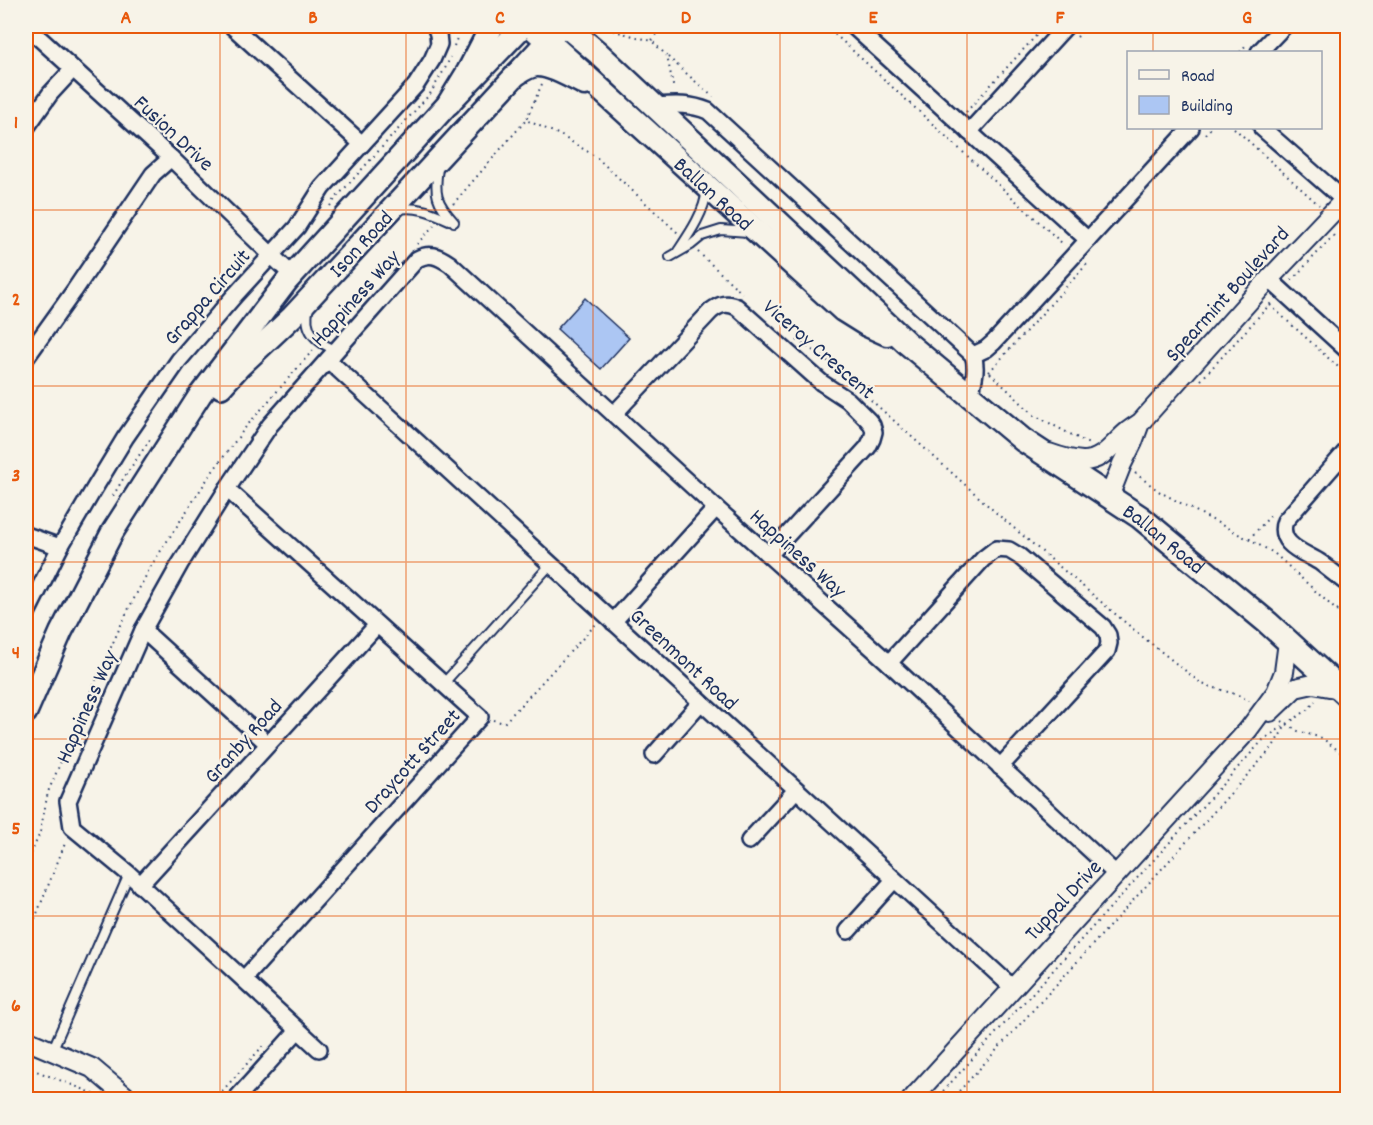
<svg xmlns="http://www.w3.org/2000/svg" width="1373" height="1125" viewBox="0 0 1373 1125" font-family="Dekko,sans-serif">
<rect width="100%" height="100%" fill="#f7f3e8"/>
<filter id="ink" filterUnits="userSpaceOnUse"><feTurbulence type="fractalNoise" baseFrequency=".0167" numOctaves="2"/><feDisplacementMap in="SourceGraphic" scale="12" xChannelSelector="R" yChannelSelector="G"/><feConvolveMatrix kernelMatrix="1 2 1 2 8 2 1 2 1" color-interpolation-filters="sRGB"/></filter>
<g filter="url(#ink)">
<path fill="#acc6f3" stroke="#1b2f5e" stroke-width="1.5" d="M585,298L629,338L601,369L557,329Z"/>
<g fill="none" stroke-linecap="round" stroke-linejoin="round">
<g stroke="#1b2f5e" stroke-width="12">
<g id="service">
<path d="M438,168C434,194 436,202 454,222"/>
<path d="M398,209C417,206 432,212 449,220"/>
<path d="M678,251C688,236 706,210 706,192"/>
<path d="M670,257L691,245L702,236L721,230L748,232"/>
<path d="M309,307C302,330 317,344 337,350"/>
<path d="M443,684L551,564"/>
<path d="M52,1051L129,874"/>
</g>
</g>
<g stroke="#1b2f5e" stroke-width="20">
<g id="minor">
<path d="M26,26L171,158L292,275"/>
<path d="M232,26L362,144"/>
<path d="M853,26L1088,240"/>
<path d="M1259,52L1284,26"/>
<path d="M652,106C672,105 689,103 708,111L973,355C978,369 973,382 970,397"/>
<path d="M26,128L50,94L73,69"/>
<path d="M1262,128L1344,200"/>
<path d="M969,132L1066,26"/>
<path d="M1269,279L1348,351"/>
<path d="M973,355L986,349L994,342L1191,128"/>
<path d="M26,358L74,291L153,174L171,158"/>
<path d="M328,360L1013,988"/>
<path d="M614,414L711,311C720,304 727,302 737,307L822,383L848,400L868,420L872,425L874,432L872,439L868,447L769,555"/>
<path d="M1348,449L1285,521C1276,545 1306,553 1321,563C1330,570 1339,577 1348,584"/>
<path d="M227,489L480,717L244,979"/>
<path d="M26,535L60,547"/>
<path d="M26,615L60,547L94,489L125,438L179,360L235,295L297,227L322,188L416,85L432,60L439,44L438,34L435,26"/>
<path d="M613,622L716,508"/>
<path d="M143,630L268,744"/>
<path d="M889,663L983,559L996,549L1009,550L1019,556L1103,627L1108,635L1109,643L1107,651L1000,767"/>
<path d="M654,755L700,703"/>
<path d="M749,841L796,790"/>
<path d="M140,885L377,625"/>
<path d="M848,931L894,880"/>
<path d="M319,1049L129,874L72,827L68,801L143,630L180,564L227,489L270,425L417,259C430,252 438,256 450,264L716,508L889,663L1117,875"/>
<path d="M235,1100L298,1030"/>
</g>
</g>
<g stroke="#1b2f5e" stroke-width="22">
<g id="tertiary">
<path d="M1049,453C1060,457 1071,460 1082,461C1103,462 1114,442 1128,431C1132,428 1136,425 1140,423L1269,279L1348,196"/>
<path d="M1109,497L1122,464L1133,442L1140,423"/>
<path d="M1270,712L1295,688L1313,684L1340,689"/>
<path d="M26,1040L92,1068L130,1100"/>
<path d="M911,1100L1248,730L1276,692L1284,672L1288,642"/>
</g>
</g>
<g stroke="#1b2f5e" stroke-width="26">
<g id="secondary">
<path d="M221,387L240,366L292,317L561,26"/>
<path d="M26,712L61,632L113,531L200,395L287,281L449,103L523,26"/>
</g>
</g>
<g stroke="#1b2f5e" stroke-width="27">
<g id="primary">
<path id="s1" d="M531,26L843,310L867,325L887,334"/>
<path id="s2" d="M566,26L597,52L907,343L1023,440L1140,517L1268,623L1348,696"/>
<path d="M518,73C524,69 529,66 536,65C550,64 572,77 585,84"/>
<path d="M449,103L468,72L492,26"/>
</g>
</g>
<g stroke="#1b2f5e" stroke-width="2" stroke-dasharray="1.5 4.5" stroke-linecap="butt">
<path d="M596,26L652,41L667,56L674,90"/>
<path d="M826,26L1064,245"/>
<path d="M1297,32L1304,26"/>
<path d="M1077,37L1087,26"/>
<path d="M652,40L664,26"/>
<path d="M454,46L457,38L455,26"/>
<path d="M1240,52L1246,45"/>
<path d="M668,57L713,97"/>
<path d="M542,84L526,120L560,135L595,156L679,234"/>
<path d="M966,112L1045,26"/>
<path d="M1234,128L1319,205"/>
<path d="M1205,134L1211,128"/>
<path d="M1341,180L1348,173"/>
<path d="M453,204L526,120"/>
<path d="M330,206L336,198L430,94L447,65L450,57"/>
<path d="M417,244L435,224"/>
<path d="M698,252L742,293"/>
<path d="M1292,280L1335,234"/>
<path d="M1270,305L1348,376"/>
<path d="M797,340L823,357L858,388"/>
<path d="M989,372L1088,263"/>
<path d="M990,373L1034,415L1089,444"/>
<path d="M1201,380L1272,302"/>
<path d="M862,392L1002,518L1139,634L1202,684L1241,696L1249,701"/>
<path d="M1135,473L1160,492L1274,553L1348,621"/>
<path d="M113,496L123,479L151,438"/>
<path d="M1249,539L1273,513"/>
<path d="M1337,610L1348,600"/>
<path d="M493,720L504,723L597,623"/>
<path d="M1282,721L1298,731L1322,738L1348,758"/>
<path d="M26,865L40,833L48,792L88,698L126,614L151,566L210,475L245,428L314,349"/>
<path d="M26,941L66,841"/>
<path d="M26,1067L85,1090L102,1098"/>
<path d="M214,1100L263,1046"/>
<path d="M935,1100L1263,740L1309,709L1315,701"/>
<path d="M951,1100L1272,748L1285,727"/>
</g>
<use href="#service" stroke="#f7f3e8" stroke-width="8"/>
<use href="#minor" stroke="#f7f3e8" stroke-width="15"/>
<use href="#tertiary" stroke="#f7f3e8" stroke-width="18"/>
<use href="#secondary" stroke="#f7f3e8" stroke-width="21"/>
<use href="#primary" stroke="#f7f3e8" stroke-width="22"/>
</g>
</g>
<path fill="none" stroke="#e8590c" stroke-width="1.5" stroke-opacity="0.55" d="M220,26V1100M406,26V1100M593,26V1100M780,26V1100M967,26V1100M1153,26V52M1153,128V1100M26,210H1348M26,386H1348M26,562H1348M26,739H1348M26,916H1348"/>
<g text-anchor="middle" stroke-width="4.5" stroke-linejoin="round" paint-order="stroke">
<g font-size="22" fill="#1b2f5e" stroke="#f7f3e8">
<text transform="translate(175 132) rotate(43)" y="8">Fusion Drive</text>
<text dy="8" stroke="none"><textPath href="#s1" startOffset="248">Ballan Road</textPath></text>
<text transform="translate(360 243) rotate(-47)" y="8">Ison Road</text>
<text transform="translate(1226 293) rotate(-48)" y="8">Spearmint Boulevard</text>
<text transform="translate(206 296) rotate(-49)" y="8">Grappa Circuit</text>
<text transform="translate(354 297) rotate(-48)" y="8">Happiness Way</text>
<text transform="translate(820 348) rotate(41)" y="8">Viceroy Crescent</text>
<text dy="8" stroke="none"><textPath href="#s2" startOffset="789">Ballan Road</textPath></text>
<text transform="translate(799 552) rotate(42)" y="8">Happiness Way</text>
<text transform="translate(685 658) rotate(43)" y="8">Greenmont Road</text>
<text transform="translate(85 706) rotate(-66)" y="8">Happiness Way</text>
<text transform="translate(242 740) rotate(-48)" y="8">Granby Road</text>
<text transform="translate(411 760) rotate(-48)" y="8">Draycott Street</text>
<text transform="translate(1062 899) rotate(-47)" y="8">Tuppal Drive</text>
</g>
</g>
<rect width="1373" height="1125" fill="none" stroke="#f7f3e8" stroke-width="66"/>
<rect x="1127" y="51" width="195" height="78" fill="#f7f3e8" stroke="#9fa5b1" stroke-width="1.5"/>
<rect x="1139" y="70" width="30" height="9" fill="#f7f3e8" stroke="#9fa5b1" stroke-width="1.5"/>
<text x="1181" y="81" font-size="18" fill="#1b2f5e">Road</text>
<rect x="1139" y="96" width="30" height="18" fill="#acc6f3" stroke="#9fa5b1" stroke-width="1.5"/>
<text x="1181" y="111" font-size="18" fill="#1b2f5e">Building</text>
<rect x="33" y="33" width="1307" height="1059" fill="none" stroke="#e8590c" stroke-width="2"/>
<g font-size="20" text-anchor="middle" font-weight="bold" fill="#e8590c">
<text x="126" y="23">A</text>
<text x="313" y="23">B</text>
<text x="500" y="23">C</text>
<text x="686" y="23">D</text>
<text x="873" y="23">E</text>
<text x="1060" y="23">F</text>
<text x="1247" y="23">G</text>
<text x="16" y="128">1</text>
<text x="16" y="305">2</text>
<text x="16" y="481">3</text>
<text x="16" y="658">4</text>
<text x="16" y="834">5</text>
<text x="16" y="1011">6</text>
</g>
</svg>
